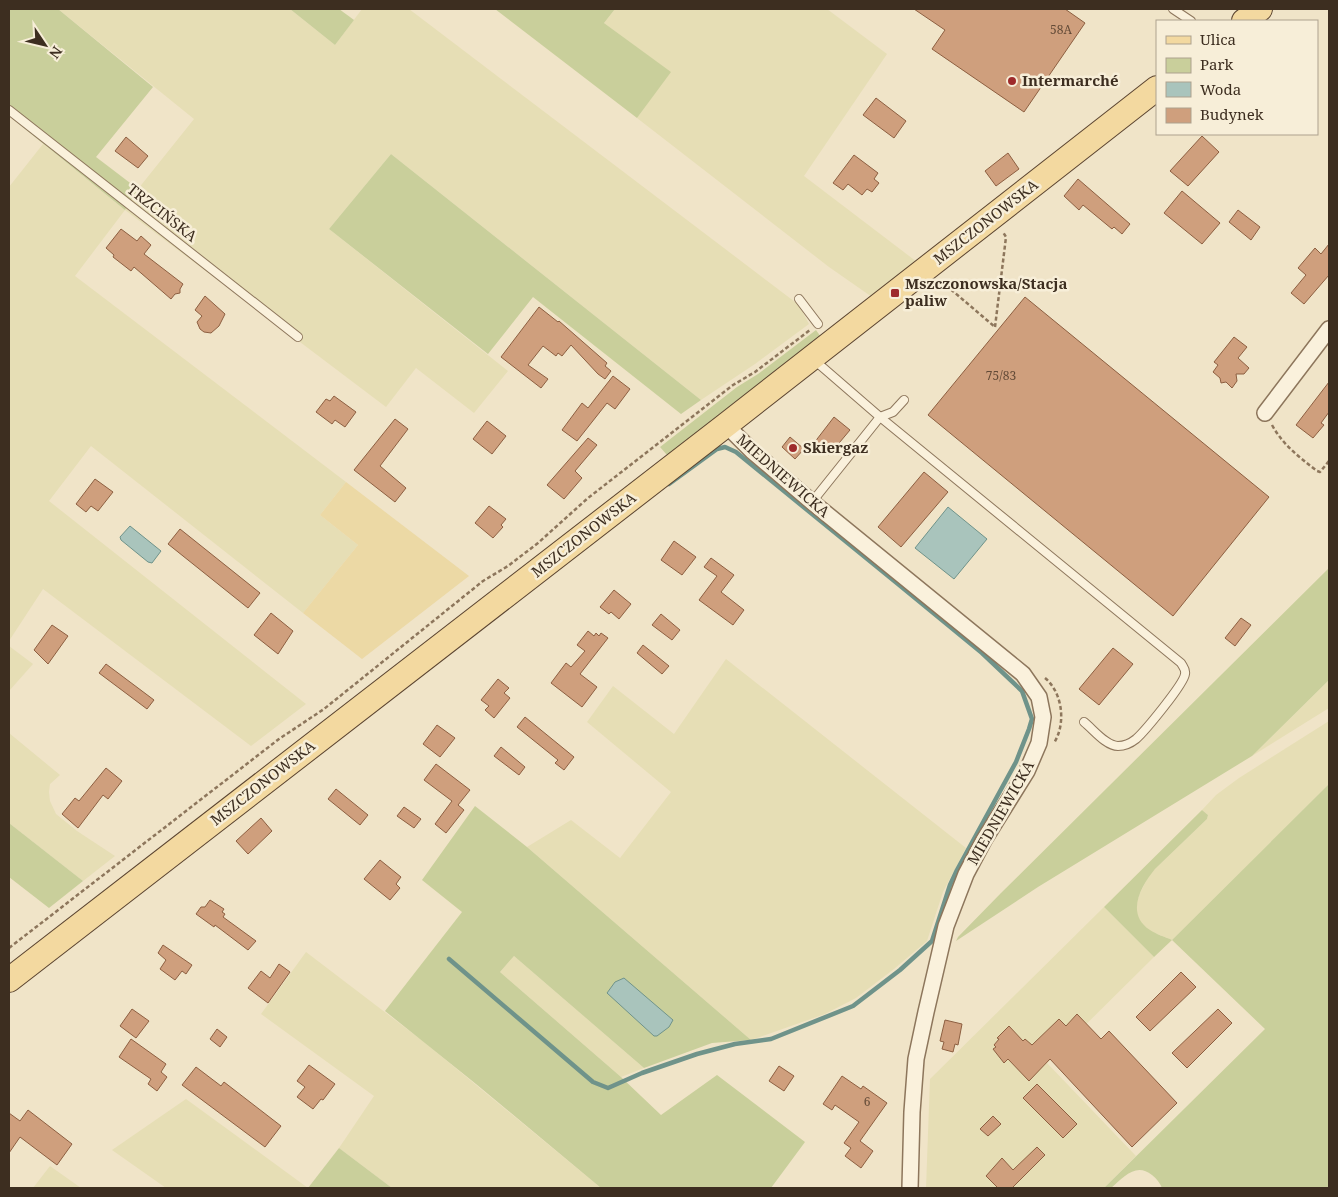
<svg xmlns="http://www.w3.org/2000/svg" width="1338" height="1197" viewBox="0 0 1338 1197" font-family="'Noto Serif',serif">
<rect width="100%" height="100%" fill="#f0e4c8"/>
<g fill="#e6deb5">
<path d="M58,9H290L335,45L362,9H409L799,305L809,324L755,364L701,400L391,154L329,229L508,371L474,413L416,368L386,407L125,210L75,276L346,482L320,515L358,545L303,613L91,446L49,501L306,704L251,746L43,589L9,641V187L43,144L125,210L138,189L194,119Z"/>
<path d="M615,9H827L887,54L804,176L917,262L872,297L829,267L637,118L670,72L604,23Z"/>
<path d="M9,646L33,664L9,691Z"/>
<path d="M726,659L966,848L943,892L927,941L894,969L856,998L825,1014L751,1040L527,847L571,820L620,858L671,792L587,722L613,686L674,734Z"/>
<path d="M1329,680V708L1252,756Z"/>
<path d="M1329,721V784L1172,940L1150,931L1140,922L1135,910L1139,895L1148,877L1155,869L1207,819L1208,815L1202,810L1216,795L1239,778Z"/>
<path d="M9,733L60,775L50,784L49,792L50,801L56,814L77,831L115,856L83,881L9,823Z"/>
<path d="M1104,907L1154,957L1047,1063L1136,1156L1104,1188H926L930,1079Z"/>
<path d="M306,952L424,1042L601,1188H392L339,1148L374,1096L261,1014Z"/>
<path d="M514,956L644,1068L621,1077L500,972Z"/>
<path d="M186,1099L308,1188H166L112,1150Z"/>
<path d="M50,1166L81,1188H33Z"/>
</g>
<g fill="#c9cf9b">
<path d="M9,9H58L153,87L96,157L138,189L125,210L9,116Z"/>
<path d="M290,9H339L354,20L335,45Z"/>
<path d="M495,9H615L604,23L671,72L637,118Z"/>
<path d="M391,154L701,400L681,414L533,297L488,354L329,229Z"/>
<path d="M816,330L823,340L671,456L667,455L660,447L737,387L758,374Z"/>
<path d="M1329,568V680L1252,756L1038,887L956,941L958,937L1001,893Z"/>
<path d="M1329,784V1188H1162C1160,1183 1157,1179 1152,1175C1136,1162 1124,1177 1111,1188H1104L1265,1029L1172,940L1154,957L1104,907L1202,810L1208,815L1207,819L1155,869C1141,886 1125,914 1150,930C1156,934 1165,937 1172,940Z"/>
<path d="M475,806L527,847L751,1040L712,1043L644,1068L514,956L500,972L621,1077L661,1115L717,1075L805,1142L771,1188H601L476,1084L385,1011L462,912L422,880Z"/>
<path d="M9,823L83,881L49,908L9,877Z"/>
<path d="M339,1148L392,1188H308Z"/>
</g>
<path fill="#ecd9a5" d="M346,482L469,576L362,659L303,613L358,545L320,515Z"/>
<g fill="#a9c4bc" stroke="#6f938a">
<path d="M948,507L987,539L954,579L915,548Z"/>
<path d="M130,526L161,551L152,563L148,562L121,540L120,537Z"/>
<path d="M624,978L673,1020L669,1027L657,1036H654L607,993L615,982Z"/>
</g>
<g fill="none" stroke-linecap="round" stroke-linejoin="round">
<path stroke="#6f938a" stroke-width="4.5" d="M449,959L593,1082L608,1088L642,1073L697,1054L735,1044L771,1039L853,1006L900,970L932,941L950,885L957,870L1016,762L1029,729L1032,719L1022,691L982,653L898,584L736,452L725,447L717,449L669,484"/>
</g>
<g fill="#cf9f7d" stroke="#8d5f41">
<path d="M914,9H1065L1085,23L1024,112L932,49L945,30Z"/>
<path d="M876,98L906,121L894,138L863,115Z"/>
<path d="M1202,136L1219,152L1188,186L1170,171Z"/>
<path d="M126,137L148,156L138,168L115,151Z"/>
<path d="M1008,153L1019,169L996,186L985,171Z"/>
<path d="M854,155L878,173L874,179L879,183L872,192L867,189L862,195L848,184L843,190L833,183Z"/>
<path d="M1078,179L1130,224L1122,234L1114,227L1112,229L1083,205L1079,210L1064,196Z"/>
<path d="M1182,191L1220,223L1202,244L1164,213Z"/>
<path d="M1238,210L1260,227L1251,240L1229,222Z"/>
<path d="M121,229L137,241L141,236L151,245L144,254L183,284L180,289V293L175,294L171,299L134,267L131,271L113,257L114,255L106,248Z"/>
<path d="M1329,244V275L1304,304L1291,293L1306,275L1298,268L1315,248L1321,254Z"/>
<path d="M205,296L225,314L219,326L211,333L204,332L200,329L197,322L202,316L195,310Z"/>
<path d="M1025,297L1269,497L1173,616L928,415Z"/>
<path d="M539,307L558,322L559,321L607,363L605,366L611,371L605,379L598,374L571,345L562,356L558,353L556,356L543,346L528,365L548,379L541,388L501,357Z"/>
<path d="M1234,337L1247,347L1238,358L1249,368L1244,374H1236L1237,381L1232,388L1226,382L1221,383L1220,378L1213,372L1218,365L1214,362Z"/>
<path d="M613,376L630,389L615,409L607,403L577,441L562,430L582,403L588,408Z"/>
<path d="M1329,382V412L1321,423L1324,425L1313,438L1296,425Z"/>
<path d="M334,396L356,412L345,427L335,420L332,424L316,412L326,399L330,401Z"/>
<path d="M834,417L850,430L829,455L814,443Z"/>
<path d="M395,419L408,429L380,466L406,488L395,502L354,470Z"/>
<path d="M487,421L506,436L492,454L473,439Z"/>
<path d="M790,437L804,449L795,459L782,447Z"/>
<path d="M588,438L597,445L575,471L582,478L564,499L547,485Z"/>
<path d="M924,472L948,492L901,547L878,527Z"/>
<path d="M95,479L113,492L98,511L91,506L86,512L76,504Z"/>
<path d="M489,506L506,519L501,525L503,527L493,538L475,523Z"/>
<path d="M180,529L260,593L248,608L168,544Z"/>
<path d="M674,541L696,557L682,575L661,560Z"/>
<path d="M711,558L734,575L721,592L744,610L733,625L699,600L717,576L704,567Z"/>
<path d="M614,590L631,604L619,619L611,612L609,614L600,607Z"/>
<path d="M271,613L293,631L278,654L254,635Z"/>
<path d="M661,614L680,630L672,640L652,625Z"/>
<path d="M1241,618L1251,625L1235,646L1225,638Z"/>
<path d="M52,625L68,636L48,664L34,650Z"/>
<path d="M588,631L594,636L596,633L599,636L601,633L608,638L580,674L597,687L582,707L551,683L566,663L571,667L585,651L577,645Z"/>
<path d="M643,645L669,666L662,674L637,653Z"/>
<path d="M1113,648L1133,664L1099,705L1079,689Z"/>
<path d="M106,664L154,700L147,709L99,673Z"/>
<path d="M498,679L509,688L504,693L510,698L494,718L485,710L489,706L481,700Z"/>
<path d="M525,717L574,757L564,770L555,763L558,760L517,727Z"/>
<path d="M437,725L455,738L440,757L423,744Z"/>
<path d="M501,747L525,767L519,775L494,756Z"/>
<path d="M436,764L470,790L458,805L464,810L446,833L435,824L452,801L424,780Z"/>
<path d="M106,768L122,781L108,799L103,795L78,828L62,814L75,798L79,801Z"/>
<path d="M336,789L368,815L360,825L328,799Z"/>
<path d="M404,807L421,819L414,828L397,816Z"/>
<path d="M261,818L272,831L248,854L236,841Z"/>
<path d="M380,860L401,877L396,884L400,888L390,900L364,879Z"/>
<path d="M210,900L224,909L222,912L225,914L223,917L256,941L248,950L215,925L214,927L196,914L201,907H205Z"/>
<path d="M163,945L192,965L186,974L182,971L175,980L160,969L166,960L158,953Z"/>
<path d="M279,964L290,972L268,1003L248,988L261,971L270,978Z"/>
<path d="M1181,972L1196,987L1150,1031L1136,1017Z"/>
<path d="M132,1009L149,1021L136,1038L120,1026Z"/>
<path d="M1218,1009L1232,1023L1187,1068L1172,1053Z"/>
<path d="M1077,1014L1101,1039L1109,1031L1177,1103L1132,1147L1050,1059L1029,1081L1008,1059L1004,1063L993,1049L996,1047L994,1045L999,1039L997,1038L1009,1026L1023,1041L1025,1039L1032,1045L1059,1019L1066,1026Z"/>
<path d="M945,1020L962,1024L958,1045L955,1044L953,1052L942,1049L944,1042L940,1041Z"/>
<path d="M217,1029L227,1037L220,1047L210,1039Z"/>
<path d="M131,1039L166,1064L161,1072L167,1077L157,1091L148,1084L151,1079L119,1057Z"/>
<path d="M309,1065L335,1084L323,1100L321,1099L313,1109L297,1097L305,1087L297,1081Z"/>
<path d="M779,1066L794,1076L784,1091L769,1081Z"/>
<path d="M196,1067L221,1086L224,1082L281,1126L265,1147L182,1085Z"/>
<path d="M842,1076L861,1089L863,1086L887,1103L860,1141L873,1151L861,1168L845,1156L851,1148L844,1143L859,1122L835,1105L832,1110L823,1104Z"/>
<path d="M1037,1084L1077,1124L1063,1138L1023,1098Z"/>
<path d="M28,1110L72,1144L57,1165L20,1137L9,1153V1113L20,1121Z"/>
<path d="M993,1116L1001,1124L988,1136L980,1129Z"/>
<path d="M1037,1147L1045,1155L1012,1188H998L986,1176L1002,1158L1013,1170Z"/>
</g>
<g fill="none" stroke-linecap="round" stroke-linejoin="round">
<g stroke="#8d765c" stroke-width="10">
<g id="lane">
<path d="M1173,9L1191,21"/>
<path d="M9,110L298,337"/>
<path d="M799,299L818,324"/>
<path d="M813,359L880,417L1181,663C1183,667 1186,669 1185,674C1184,684 1145,731 1136,739C1131,743 1125,746 1118,746C1106,746 1093,729 1084,722"/>
<path d="M812,502L880,417L893,412L904,400"/>
</g>
</g>
<g stroke="#8d765c" stroke-width="18">
<g id="street">
<path d="M1265,413L1329,329"/>
<path d="M726,425L752,451L812,502L1023,674L1039,697L1043,717L1039,743L1027,771L984,840L966,874L946,926L926,1012L916,1059L912,1112L910,1188"/>
</g>
</g>
<g stroke="#5b4430" stroke-width="26">
<g id="primary">
<path d="M1244,21L1260,9"/>
<path d="M9,980L726,425L1157,88"/>
</g>
</g>
<g stroke="#8d765c" stroke-width="2.5" stroke-dasharray="4 2.5" stroke-linecap="butt">
<path d="M941,281L995,327"/>
<path d="M995,327L1006,237L1003,232"/>
<path d="M1272,425C1283,445 1299,457 1317,471L1320,472L1329,461"/>
<path d="M1045,678C1063,693 1066,724 1054,743"/>
<path d="M9,948L279,739L324,709L483,581L508,566L538,543L588,498L733,385L755,372L810,330"/>
</g>
<use href="#lane" stroke="#faf1dc" stroke-width="8"/>
<use href="#street" stroke="#faf1dc" stroke-width="15"/>
<use href="#primary" stroke="#f3d9a0" stroke-width="24"/>
</g>
<g fill="#9e2a2b" stroke="#f7eed8" stroke-width="2">
<circle cx="1012" cy="81" r="5"/>
<rect x="890" y="288" width="10" height="10" rx="2.5"/>
<circle cx="793" cy="448" r="5"/>
</g>
<g text-anchor="middle" stroke-width="5" stroke-linejoin="round" paint-order="stroke">
<g font-size="12" fill="#624a37">
<text x="1061" y="34">58A</text>
<text x="1001" y="380">75/83</text>
<text x="867" y="1106">6</text>
</g>
<g font-size="15" font-weight="bold" fill="#3d2e20" stroke="#f7eed8" text-anchor="start">
<text x="1022" y="86">Intermarché</text>
<text x="905" y="289">Mszczonowska/Stacja<tspan x="905" dy="17">paliw</tspan></text>
<text x="803" y="453">Skiergaz</text>
</g>
<g font-size="15" fill="#3d2e20" stroke="#f7eed8">
<text transform="translate(162 213) rotate(38)" y="5">TRZCIŃSKA</text>
<text transform="translate(986 222) rotate(-38)" y="5">MSZCZONOWSKA</text>
<text transform="translate(783 476) rotate(41)" y="5">MIEDNIEWICKA</text>
<text transform="translate(584 535) rotate(-38)" y="5">MSZCZONOWSKA</text>
<text transform="translate(263 783) rotate(-38)" y="5">MSZCZONOWSKA</text>
<text transform="translate(1001 813) rotate(-60)" y="5">MIEDNIEWICKA</text>
</g>
</g>
<rect width="1338" height="1197" fill="none" stroke="#3d2e20" stroke-width="20"/>
<rect x="1156" y="20" width="162" height="115" fill="#f7eed8" stroke="#ada18e"/>
<rect x="1166" y="36" width="25" height="8" fill="#f3d9a0" stroke="#ada18e"/>
<text x="1200" y="45" font-size="15" fill="#3d2e20">Ulica</text>
<rect x="1166" y="58" width="25" height="15" fill="#c9cf9b" stroke="#ada18e"/>
<text x="1200" y="70" font-size="15" fill="#3d2e20">Park</text>
<rect x="1166" y="82" width="25" height="15" fill="#a9c4bc" stroke="#ada18e"/>
<text x="1200" y="95" font-size="15" fill="#3d2e20">Woda</text>
<rect x="1166" y="108" width="25" height="15" fill="#cf9f7d" stroke="#ada18e"/>
<text x="1200" y="120" font-size="15" fill="#3d2e20">Budynek</text>
<g transform="translate(45 45) rotate(125)" stroke="#f7eed8" stroke-width="4" paint-order="stroke">
<path d="M0-4L9 19L0 12L-9 19Z" fill="#3d2e20"/>
<text y="-8" font-size="14" font-weight="bold" text-anchor="middle" fill="#3d2e20">N</text>
</g>
</svg>
